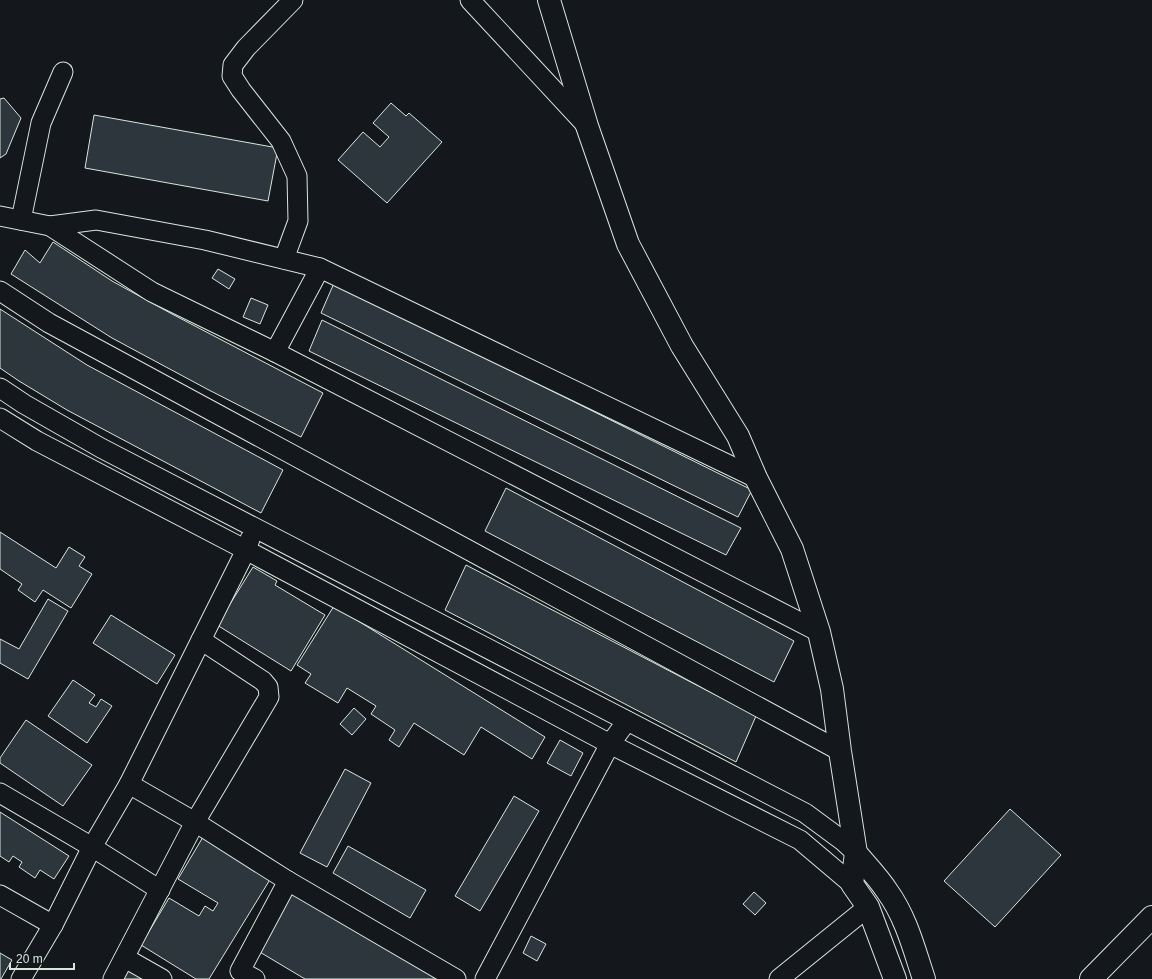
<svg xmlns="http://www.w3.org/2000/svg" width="1152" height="979" viewBox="0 0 1152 979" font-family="Helvetica,sans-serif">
<rect width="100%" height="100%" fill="#14181c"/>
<g fill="#2c363c" stroke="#d8e6dc">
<path d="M4,98L21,118L6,154L0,158V99Z"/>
<path d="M391,103L406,116L409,113L442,142L387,203L338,160L363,132L380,147L389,137L373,123Z"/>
<path d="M94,115L278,148L268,201L85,168Z"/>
<path d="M53,242L112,281L172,314L323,393L301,437L207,389L112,338L11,274L25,250L40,263Z"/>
<path d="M218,269L235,279L229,289L212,278Z"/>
<path d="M334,283L752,490L738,517L321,313Z"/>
<path d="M251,298L268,305L260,324L243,317Z"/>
<path d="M0,309L87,365L283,470L261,513L67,410L19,381L0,368Z"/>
<path d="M322,320L741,528L726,555L309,351Z"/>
<path d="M506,488L794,641L774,682L485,531Z"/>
<path d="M0,532L56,568L69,547L85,557L79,566L92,574L71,608L43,590L35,602L18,590L22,584L0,569Z"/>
<path d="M466,565L756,716L736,762L445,610Z"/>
<path d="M253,567L277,581L275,585L325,615L291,671L217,625Z"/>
<path d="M48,599L68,611L28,679L0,663V639L19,649Z"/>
<path d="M334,606L545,737L532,759L481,727L464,755L414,723L399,747L389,740L395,730L371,714L376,706L347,688L338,703L305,683L311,674L297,665Z"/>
<path d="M111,615L175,655L157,684L93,643Z"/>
<path d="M73,680L95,695L89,703L96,707L101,699L112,706L87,743L48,716Z"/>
<path d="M354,708L366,719L352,735L340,724Z"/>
<path d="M26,720L92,765L63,806L0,763V758Z"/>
<path d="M560,740L583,753L571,776L547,763Z"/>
<path d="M345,769L371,783L327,867L300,853Z"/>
<path d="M514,796L539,811L480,911L455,896Z"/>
<path d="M1010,809L1061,855L995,927L944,881Z"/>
<path d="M0,812L69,856L54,879L40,870L35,878L19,867L22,862L13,856L9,862L0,856Z"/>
<path d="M206,832L274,873L209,979H196L141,945L169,898L199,916L205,906L213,911L218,903L178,879Z"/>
<path d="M348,846L426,890L410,918L333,873Z"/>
<path d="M293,882L454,979H305L253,948Z"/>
<path d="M754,892L766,903L755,915L743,904Z"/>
<path d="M531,936L546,944L537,961L523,953Z"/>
<path d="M0,953L12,960L1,979H0Z"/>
<path d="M133,959L164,979H120Z"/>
</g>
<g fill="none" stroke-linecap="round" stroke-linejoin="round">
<g stroke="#d8e6dc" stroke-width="21">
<g id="minor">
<path d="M470,0L587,126"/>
<path d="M0,216L50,226L152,292L275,352L819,632"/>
<path d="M21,220L41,123L63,72"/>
<path d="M50,226L96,220L205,240L320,268"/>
<path d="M284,259L298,221L297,176L281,141L241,90L232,76L233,65L246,48L293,0"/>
<path d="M0,291L49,323L840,751"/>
<path d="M275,352L320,268L756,478"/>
<path d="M0,388L24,404L101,448L805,813L843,841L856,853"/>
<path d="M0,418L37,441L246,550L610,744L800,840L852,884"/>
<path d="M129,784L195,822L288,881L456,979"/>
<path d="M0,793L92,847L160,890"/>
<path d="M0,895L53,925"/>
<path d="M125,958L162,979"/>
<path d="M21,979L53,925L92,847L129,784L246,550L250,539"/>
<path d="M113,979L195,822L269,697L268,687L263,681L201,640"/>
<path d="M255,979L240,971L288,881"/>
<path d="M485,979L610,744L627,721"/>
<path d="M779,979L868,907"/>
</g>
</g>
<g stroke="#d8e6dc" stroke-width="24">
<g id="tertiary">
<path d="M549,0L587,126L628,244L682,346L738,436L756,478L792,549L819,632L832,689L840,751L856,853L852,884L868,907L895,979"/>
<path d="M856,853C866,865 878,877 887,891C906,917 914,949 924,979"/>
</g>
</g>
<g stroke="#d8e6dc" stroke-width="24">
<path id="primary" d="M1091,979L1152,917"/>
</g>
<use href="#minor" stroke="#14181c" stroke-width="19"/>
<use href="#tertiary" stroke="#14181c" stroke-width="22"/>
<use href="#primary" stroke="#14181c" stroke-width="22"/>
</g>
<path d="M10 963v6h64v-6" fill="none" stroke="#d8e6dc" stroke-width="2"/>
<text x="16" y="963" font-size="12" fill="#d8e6dc" stroke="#14181c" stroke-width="3" paint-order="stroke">20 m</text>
</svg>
